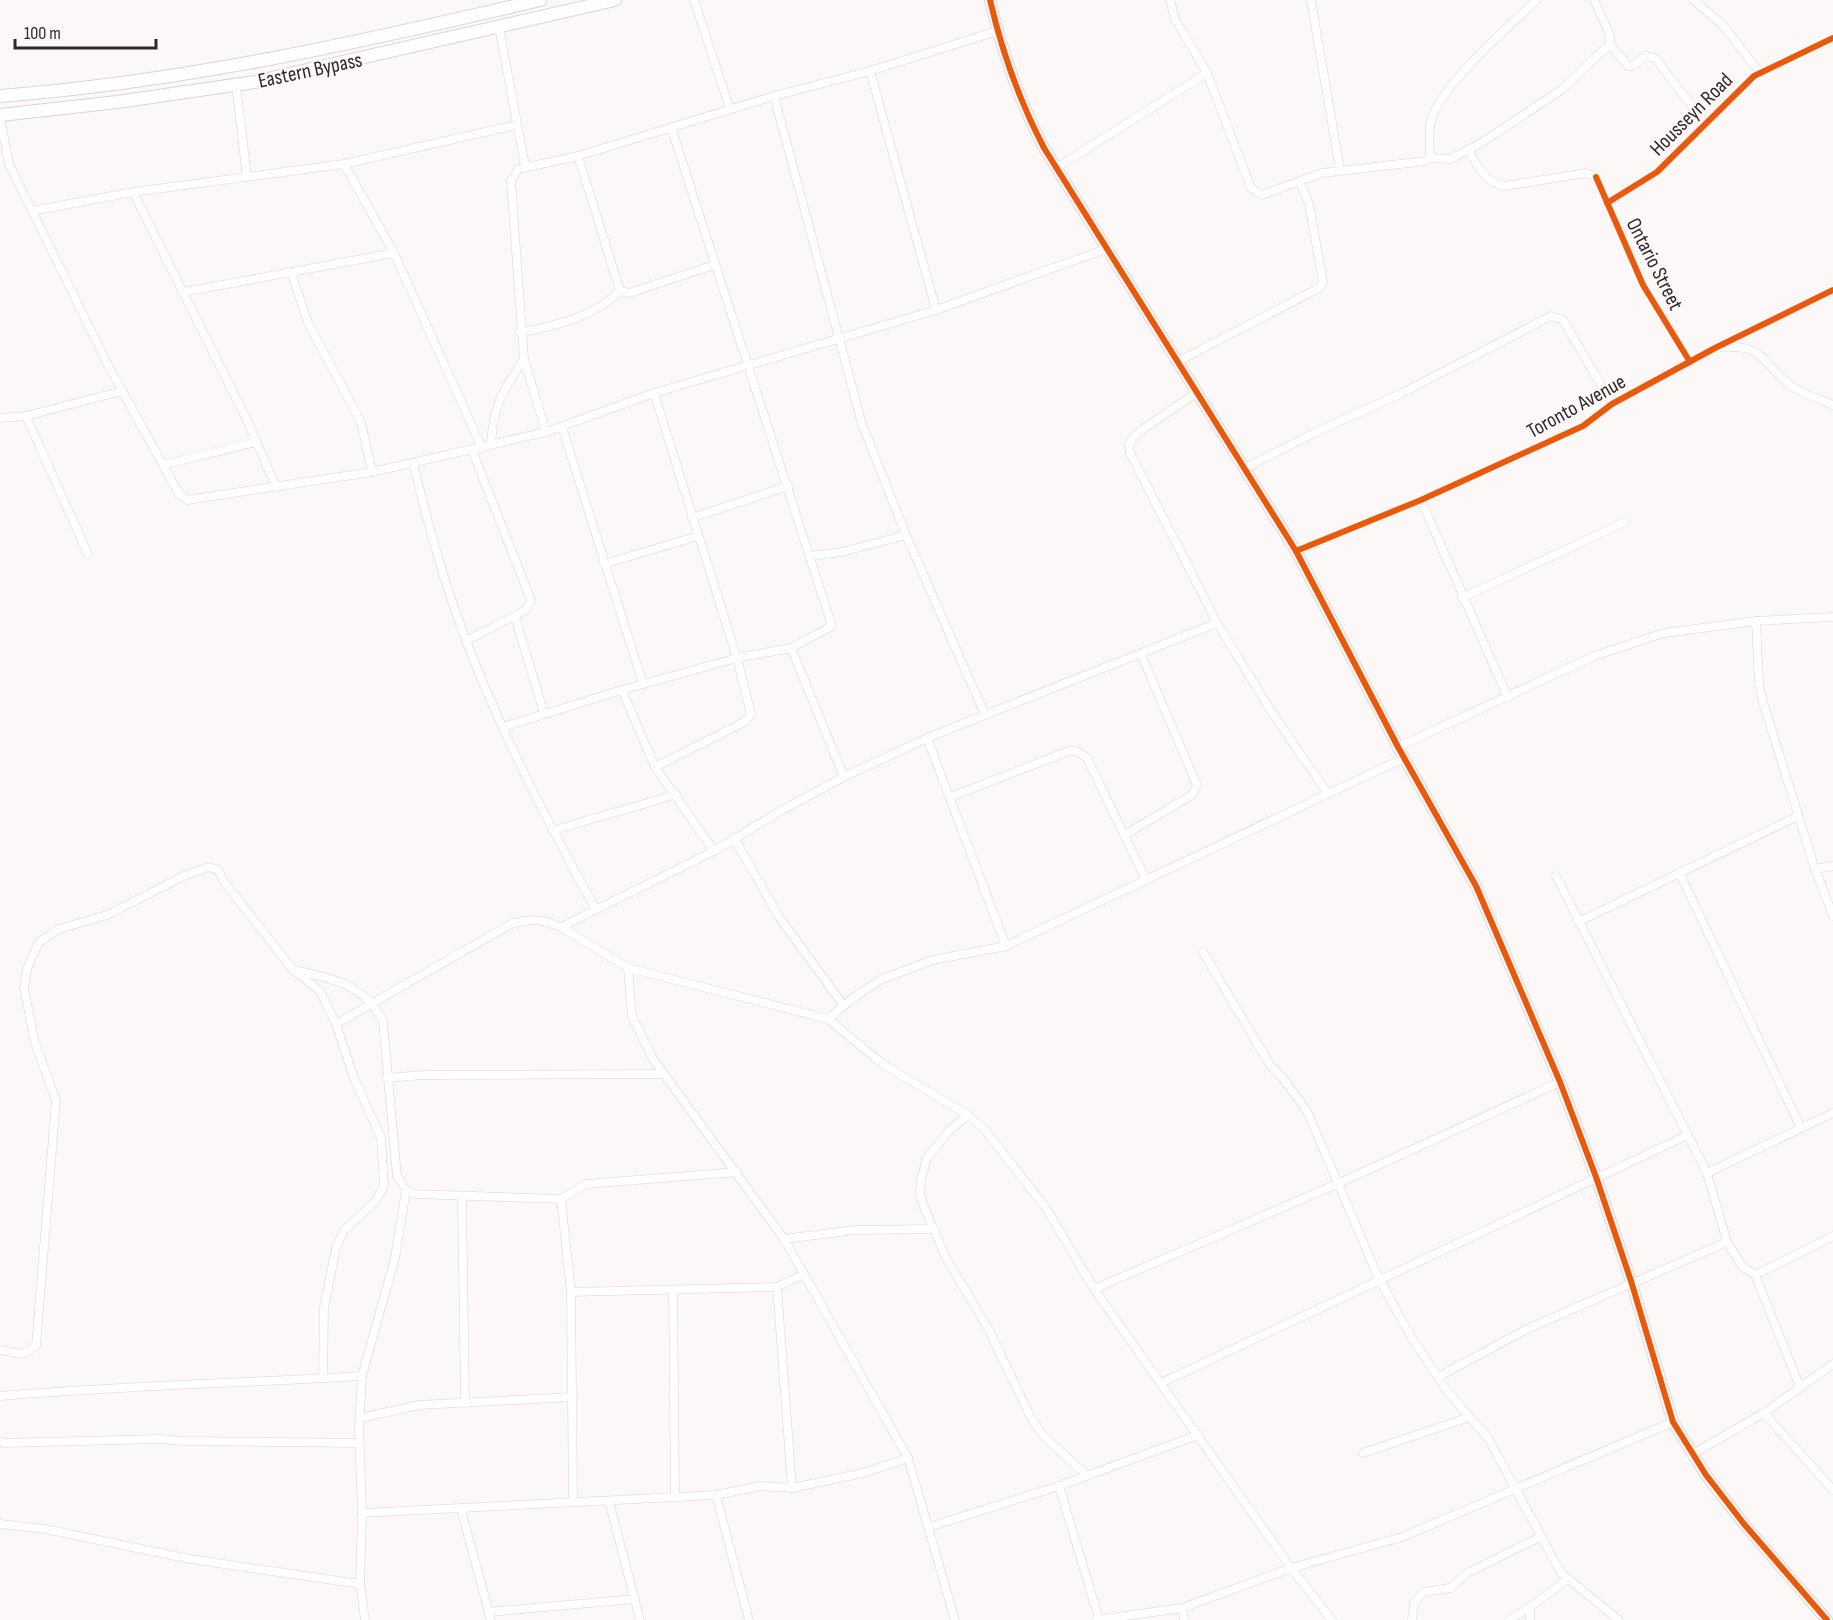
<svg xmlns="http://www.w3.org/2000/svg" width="1833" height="1620" viewBox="0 0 1833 1620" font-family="'Sofia Sans Condensed',sans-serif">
<rect width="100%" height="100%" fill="#fcf8f8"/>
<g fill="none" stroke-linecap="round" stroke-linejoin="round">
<g stroke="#d8d5d5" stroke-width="9">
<g id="street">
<path d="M694,0L730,109"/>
<path d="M1170,0L1175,19L1207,73L1251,188L1262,195L1322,173L1426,161L1430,158C1430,146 1428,133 1431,121C1438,88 1510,25 1537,0"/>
<path d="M1311,0L1340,170"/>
<path d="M1693,0L1722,24L1760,73"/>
<path d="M499,27L525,166"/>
<path d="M1610,44L1628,66H1633L1646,56L1655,58L1705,123"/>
<path d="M870,71L936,310"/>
<path d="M236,85L247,177"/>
<path d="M774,96L862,424L906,535"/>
<path d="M0,117L9,164L108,365L179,494L187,500L372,472L546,432L654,393L936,310L1109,248"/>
<path d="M1468,150C1478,166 1485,183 1505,186L1586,173L1596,177L1643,285L1690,362"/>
<path d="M578,156L620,291L629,293L714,265"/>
<path d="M1430,158L1451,159L1484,141L1561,90L1610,44C1613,33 1598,14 1595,0"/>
<path d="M344,164L394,253L482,448"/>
<path d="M1056,168L1207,73"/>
<path d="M133,192L245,416L276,487"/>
<path d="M1607,203L1657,172L1754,76L1833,38"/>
<path d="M32,211L133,192L344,164L516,125"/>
<path d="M291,272L308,323L361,422L372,472"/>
<path d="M184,292L394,253"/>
<path d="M520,333C559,324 590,319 620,291"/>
<path d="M1720,347C1767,345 1758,360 1790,385C1802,394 1819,399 1833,405"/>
<path d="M1179,361L1319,288L1323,282L1309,204L1300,182"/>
<path d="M1198,392L1136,434L1129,445L1130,453L1217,623L1271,711L1328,794"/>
<path d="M654,393L737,658L751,714L746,721L655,767"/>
<path d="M26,416L88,554"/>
<path d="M0,418L26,416L122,391"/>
<path d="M562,427L643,684"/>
<path d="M546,432L524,359L511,181L518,169L578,156L774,96L870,71L997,31"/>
<path d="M491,445C493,407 502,391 524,359"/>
<path d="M413,463C424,507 435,552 450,595C486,704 540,808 595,908"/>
<path d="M163,465L256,442"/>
<path d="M1245,468L1314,433L1400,394L1551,316L1563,320L1612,404"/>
<path d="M1421,500L1508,698"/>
<path d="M692,518L788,486"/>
<path d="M1296,551L1421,500L1583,426L1612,404L1715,348L1833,290"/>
<path d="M810,556L842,552L906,535L985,715"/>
<path d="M604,564L698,536"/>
<path d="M1462,598L1625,522"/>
<path d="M515,617L544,713"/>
<path d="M1756,621L1759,684L1763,702L1815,869L1833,916"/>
<path d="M466,641L526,610L531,600L472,450"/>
<path d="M791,648L844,777"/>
<path d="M622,690L655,767L714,851"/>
<path d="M503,727L622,690L737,658L791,648L830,627L831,623L671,127"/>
<path d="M927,738L1006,946"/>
<path d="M1398,747L1594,656L1664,633L1756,621L1833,617"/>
<path d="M950,797L1069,751H1077L1087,758L1146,880"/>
<path d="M553,831C594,817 635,808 676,794"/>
<path d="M1124,835L1192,795L1197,785L1141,654"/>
<path d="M734,838L779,917L844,1006"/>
<path d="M1815,869L1833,866"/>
<path d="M1679,872L1801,1128"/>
<path d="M1556,876L1707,1173L1727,1242L1742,1266L1755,1275L1800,1387"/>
<path d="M1578,922L1798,816"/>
<path d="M561,927L714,851L782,810L844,777L927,738L1217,623"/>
<path d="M1203,952L1270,1065L1282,1077L1307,1111L1379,1279L1411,1337L1447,1391L1488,1438L1561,1573L1619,1620"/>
<path d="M628,968L632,1016L653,1059L784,1239L908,1458L955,1620"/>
<path d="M295,971L320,991L336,1024L354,1078L381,1138L384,1186L375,1202L344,1230L336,1248L324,1307L323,1378"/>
<path d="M828,1019L853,998L882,979L933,960L1006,946L1404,758"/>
<path d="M336,1024L513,923L530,920L544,921L561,927L628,968L828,1019L884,1065L968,1115L985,1130L1046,1208L1094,1289L1291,1568L1332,1620"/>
<path d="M387,1078L423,1075L663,1074"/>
<path d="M968,1115L949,1131L927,1158L921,1179L920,1192L923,1205L946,1258L989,1330L1031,1418L1043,1435L1087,1476"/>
<path d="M1707,1173L1833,1113"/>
<path d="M462,1197L465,1403"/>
<path d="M561,1199L586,1184L737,1172"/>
<path d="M784,1239L855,1230L935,1229"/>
<path d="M1755,1275L1833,1236"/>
<path d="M777,1287L792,1488"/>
<path d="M1094,1289L1337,1184L1560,1082"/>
<path d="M673,1291L675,1495"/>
<path d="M571,1292L777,1287L804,1274"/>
<path d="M0,1350L23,1354L36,1346L56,1100L35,1043L24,988L27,969L39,942L59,929L107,915L186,875L208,867L218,870L225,883L293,970C331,978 365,984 383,1022L397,1176L406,1190L415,1194L561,1199L571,1292L573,1502"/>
<path d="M1438,1377L1527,1329L1727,1242"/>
<path d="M1161,1383L1688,1135"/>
<path d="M0,1396C121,1386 241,1383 362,1376"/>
<path d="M1764,1413L1833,1490"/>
<path d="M360,1418L419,1405L573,1397"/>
<path d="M0,1441L3,1443L159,1439L184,1441L359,1443"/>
<path d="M1363,1453L1470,1417"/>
<path d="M1692,1454L1764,1413L1833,1364"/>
<path d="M716,1495L749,1620"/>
<path d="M609,1501L640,1620"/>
<path d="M461,1510L491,1620"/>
<path d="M362,1513L716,1495L760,1486L792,1488L863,1473L908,1458"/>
<path d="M0,1524L45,1529L190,1559L360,1584"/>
<path d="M929,1527L1059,1486"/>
<path d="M1182,1608L1184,1620"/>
<path d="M489,1612L635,1599"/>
<path d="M1099,1619L1059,1486L1198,1435"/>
<path d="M365,1620L360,1584L362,1513L359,1429L362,1376L395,1258L406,1190"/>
<path d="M1096,1620L1182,1608L1291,1568L1402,1537L1673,1422"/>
<path d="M1412,1620L1414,1603L1424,1592L1450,1588L1467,1573L1540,1537"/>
<path d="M1509,1620L1530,1607"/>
<path d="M1530,1620V1607L1568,1579"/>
</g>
</g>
<g stroke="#d8d5d5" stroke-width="12">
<path id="secondary" d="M990,0C1002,52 1019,100 1044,148L1296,551L1398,747L1476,886L1560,1082L1596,1177L1631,1281L1673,1422L1706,1475L1744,1524L1827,1620"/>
</g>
<g stroke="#d8d5d5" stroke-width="14">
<g id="primary">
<path d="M0,96C183,82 361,42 540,0"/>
<path d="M0,115L117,102L255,82L615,0"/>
</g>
</g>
<use href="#street" stroke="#fffefe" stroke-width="8"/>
<use href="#secondary" stroke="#fffefe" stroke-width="10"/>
<use href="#primary" stroke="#fffefe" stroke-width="12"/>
<g stroke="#fef6f6" stroke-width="10">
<g id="cycleway">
<path d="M990,0C1002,52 1019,100 1044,148L1296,551L1398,747L1476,886L1560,1082L1596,1177L1631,1281L1673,1422L1706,1475L1744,1524L1827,1620"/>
<path d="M1596,177L1643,285L1690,362"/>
<path d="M1607,203L1657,172L1754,76L1833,38"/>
<path d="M1296,551L1421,500L1583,426L1612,404L1715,348L1833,290"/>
</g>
</g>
<use href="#cycleway" stroke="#e8590c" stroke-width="6"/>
</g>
<g text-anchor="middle" stroke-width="4.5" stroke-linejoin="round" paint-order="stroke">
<g font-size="21" fill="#2c2929" stroke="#fef6f6">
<text transform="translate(310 70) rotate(-12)" y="7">Eastern Bypass</text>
<text transform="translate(1691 114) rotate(-45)" y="7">Housseyn Road</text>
<text transform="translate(1655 264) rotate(63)" y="7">Ontario Street</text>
<text transform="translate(1576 406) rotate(-29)" y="7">Toronto Avenue</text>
</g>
</g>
<path d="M15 39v9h141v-9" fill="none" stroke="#2c2929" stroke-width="3"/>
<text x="24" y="39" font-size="18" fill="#2c2929" stroke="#fef6f6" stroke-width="4.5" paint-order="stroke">100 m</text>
</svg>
